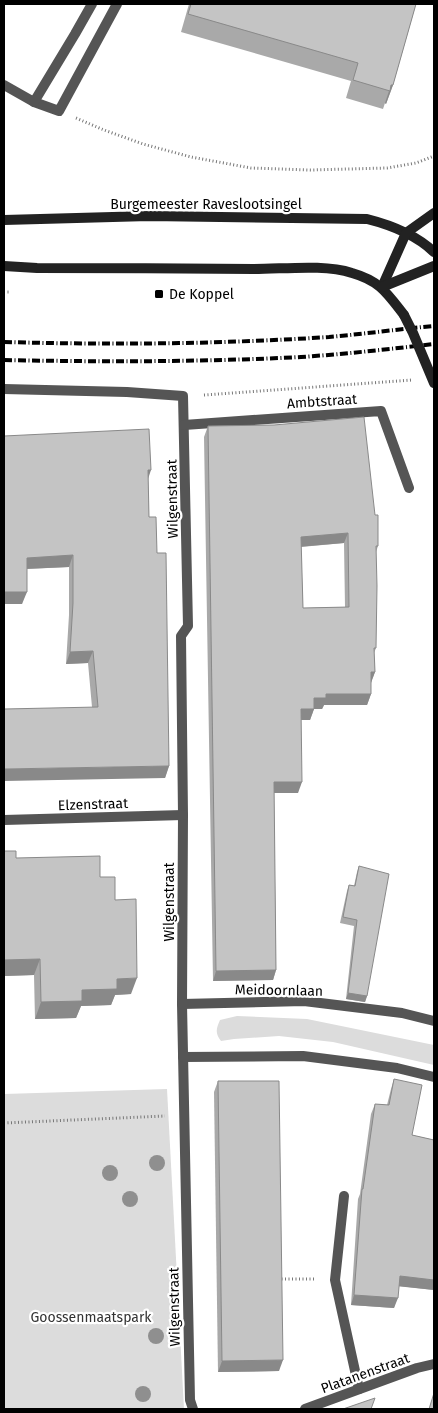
<svg xmlns="http://www.w3.org/2000/svg" width="438" height="1413" viewBox="0 0 438 1413" font-family="'Fira Sans',sans-serif">
<rect width="100%" height="100%" fill="#fff"/>
<g fill="#dcdcdc">
<path d="M237,1016L307,1019L434,1045V1065L333,1042L279,1036L234,1039L221,1041C215,1033 216,1029 220,1020Z"/>
<path d="M167,1089L184,1409H4V1094Z"/>
</g>
<g fill="none" stroke-linecap="round" stroke-linejoin="round">
<g stroke="#777" stroke-width="3" stroke-dasharray="1 2.5" stroke-linecap="butt">
<path d="M76,118L104,130L143,144L191,157L251,168L310,170L387,168L416,163L434,156"/>
<path d="M4,292H11"/>
<path d="M204,395L412,380"/>
<path d="M4,1123L165,1116"/>
<path d="M278,1279H314"/>
</g>
<path stroke="#555" stroke-width="10" d="M344,1196L335,1280L359,1389"/>
<g stroke="#555" stroke-width="10">
<path d="M4,85L34,102L59,111L117,4"/>
<path d="M34,102L75,34L92,4"/>
<path d="M4,389L127,392L183,396L188,626L181,636L183,815L182,1004L190,1400L193,1409"/>
<path d="M184,425L381,411L409,488"/>
<path d="M4,820L183,815"/>
<path d="M182,1004L304,1001L402,1013L434,1021"/>
<path d="M183,1057L303,1056L397,1068L434,1077"/>
<path d="M305,1409L417,1368L434,1364"/>
</g>
<g stroke="#222" stroke-width="10">
<path d="M4,220L149,216L367,219C391,225 416,235 434,252"/>
<path d="M4,266L37,268C109,268 182,268 254,269C285,269 324,264 352,273C380,281 387,293 404,315"/>
<path d="M382,287L406,233L434,213"/>
<path d="M382,287L434,266"/>
</g>
<g stroke="#000" stroke-width="4" stroke-dasharray="8 2.5 1 2.5" stroke-linecap="butt">
<path d="M4,342C112,345 221,344 329,337C364,334 399,329 434,326"/>
<path d="M4,360C103,362 202,362 301,357C346,354 390,349 434,344"/>
</g>
<path stroke="#222" stroke-width="10" d="M404,315L413,333L434,383"/>
</g>
<g fill="#8f8f8f">
<circle cx="157" cy="1163" r="8"/>
<circle cx="110" cy="1173" r="8"/>
<circle cx="130" cy="1199" r="8"/>
<circle cx="156" cy="1336" r="8"/>
<circle cx="143" cy="1394" r="8"/>
</g>
<g fill="#a9a9a9" fill-rule="evenodd">
<path d="M189,4H416L393,85L386,104L385,103L383,109L346,98L351,81L181,32Z"/>
<path d="M208,426L378,546L376,552V648L374,653L375,672L371,682V694L367,705H324L322,709H314L310,720H301L298,793H274L276,970L273,980L213,981L204,437ZM344,543L345,607L303,608L301,547Z"/>
<path d="M4,436L148,479L149,517L157,553L169,766L165,778L92,707L88,663L66,664L69,615V567L27,569L22,604Z"/>
<path d="M4,851L16,858L100,877L115,900L131,994L115,995L111,1005L81,1006L76,1018L35,1019L34,975L4,976Z"/>
<path d="M359,866L367,996L365,1002L346,999L354,926L340,923L347,891L349,885L354,886L357,872Z"/>
<path d="M394,1079L412,1135L434,1140V1290L399,1286L394,1308L351,1305L358,1199L360,1194L371,1114L375,1104L387,1105L391,1089Z"/>
<path d="M218,1081L279,1371L218,1372L214,1092Z"/>
</g>
<g fill="#898989">
<path d="M391,85H393L386,104L385,103Z"/>
<path d="M148,470H151L147,482Z"/>
<path d="M348,533L344,543L297,547L301,537Z"/>
<path d="M73,555L69,567L23,569L27,558Z"/>
<path d="M4,592H27L22,604H4Z"/>
<path d="M93,651L88,663L66,664L70,652Z"/>
<path d="M371,672H375L371,683Z"/>
<path d="M326,694H371L367,705H324L322,709H310L314,698Z"/>
<path d="M301,709H314L310,720H297Z"/>
<path d="M169,766L165,778L4,781V769Z"/>
<path d="M274,782H302L298,793H270Z"/>
<path d="M40,959L34,975L4,976V960Z"/>
<path d="M276,970L273,980L213,981L216,971Z"/>
<path d="M137,978L131,994L115,995L111,1005L81,1006L76,1018L35,1019L41,1002L117,979Z"/>
<path d="M348,993L367,996L365,1002L346,999Z"/>
<path d="M400,1276L434,1280V1290L396,1286Z"/>
<path d="M354,1295L398,1298L394,1308L351,1305Z"/>
<path d="M283,1360L279,1371L218,1372L222,1361Z"/>
</g>
<g fill="#c4c4c4" stroke="#898989" fill-rule="evenodd">
<path d="M191,4H416L393,85H391L390,91L353,80L358,63L188,14Z"/>
<path d="M364,417L375,515H378V546H376L377,586L376,648H374L375,672H371V694H326V698H314V709H301L302,782H274L276,970L216,971L208,426L274,425ZM348,533L349,607L303,608L301,537Z"/>
<path d="M149,429L151,470H148L149,517H156L157,553H166L169,766L4,769V709L98,707L93,651L70,652L73,603V555L27,558V592H4V436Z"/>
<path d="M4,851H16V858L100,856V877H115V900L136,899L137,978L117,979V989L82,990V1001L41,1002L40,959L4,960Z"/>
<path d="M359,866L389,874L367,996L348,993L357,920L343,917L349,885L355,886Z"/>
<path d="M394,1079L422,1085L412,1135L434,1140V1280L400,1276L398,1298L354,1295L362,1189H363L375,1104L389,1105Z"/>
<path d="M218,1081H279L283,1360L222,1361Z"/>
<path d="M434,1393V1409H429Z"/>
<path d="M375,1398L371,1409H343Z"/>
</g>
<rect fill="#000" stroke="#fff" stroke-width="2" x="154" y="289" width="10" height="10" rx="2.5"/>
<g text-anchor="middle" stroke-width="4.5" stroke-linejoin="round" paint-order="stroke">
<g font-size="14" fill="#000" stroke="#fff">
<text x="206" y="209">Burgemeester Raveslootsingel</text>
<text transform="translate(322 401) rotate(-4)" y="5">Ambtstraat</text>
<text transform="translate(172 499) rotate(-91)" y="5">Wilgenstraat</text>
<text transform="translate(93 804) rotate(-2)" y="5">Elzenstraat</text>
<text transform="translate(169 902) rotate(-90)" y="5">Wilgenstraat</text>
<text transform="translate(279 990) rotate(1)" y="5">Meidoornlaan</text>
<text transform="translate(174 1307) rotate(-91)" y="5">Wilgenstraat</text>
<text transform="translate(365 1373) rotate(-20)" y="5">Platanenstraat</text>
</g>
<g font-size="14" fill="#000" stroke="#fff" text-anchor="start">
<text x="169" y="299">De Koppel</text>
</g>
<g font-size="14" fill="#333" stroke="#fff">
<text x="91" y="1322">Goossenmaatspark</text>
</g>
</g>
<rect width="438" height="1413" fill="none" stroke="#000000" stroke-width="10"/>
</svg>
